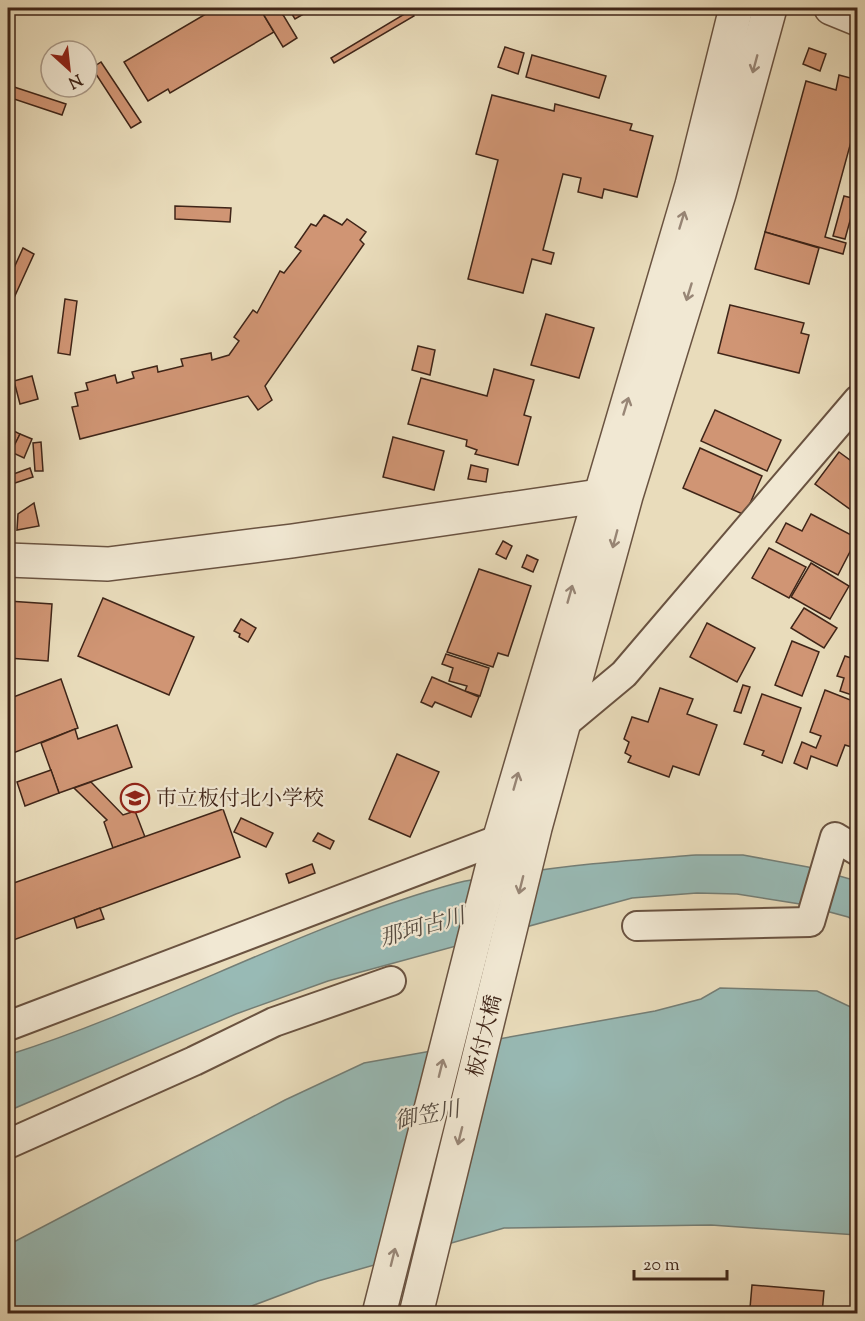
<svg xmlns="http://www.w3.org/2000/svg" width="865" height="1321" viewBox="0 0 865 1321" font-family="'Sorts Mill Goudy','Noto Serif JP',serif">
<rect width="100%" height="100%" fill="#e9dcbb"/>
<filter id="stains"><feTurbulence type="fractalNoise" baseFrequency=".00333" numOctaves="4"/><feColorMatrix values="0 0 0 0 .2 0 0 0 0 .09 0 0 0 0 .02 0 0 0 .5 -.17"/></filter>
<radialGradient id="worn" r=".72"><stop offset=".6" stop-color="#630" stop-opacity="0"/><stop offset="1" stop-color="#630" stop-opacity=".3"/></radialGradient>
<g fill="#98bab5" stroke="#747e76" stroke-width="1.5">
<path d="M696,855H743L808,867L857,881V923L848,917L800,904L737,894L697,893L632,898L328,981L236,1014L8,1111V1055C161,1007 302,925 457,883C476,878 496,877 515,874C575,864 635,860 696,855Z"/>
<path d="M720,988L817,991L857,1010V1235L711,1225L504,1228L318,1281L233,1313L8,1314V1245L285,1100L364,1063L655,1011L701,999Z"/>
</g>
<g fill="#d09574" stroke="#3f2518" stroke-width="1.5">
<path d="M216,8H270L262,12L274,32L170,93L168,89L148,101L124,62Z"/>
<path d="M270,8H279L297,38L283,47L262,12Z"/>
<path d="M279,8H314L295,19L290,11L283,15Z"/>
<path d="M411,10L414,16L334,63L331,58Z"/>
<path d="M505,47L524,53L518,74L498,67Z"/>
<path d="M809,48L826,54L820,71L803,64Z"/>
<path d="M532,55L606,76L599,98L526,77Z"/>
<path d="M101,62L141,122L131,128L92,68Z"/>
<path d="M839,75L858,80V139L852,138L825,237L846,243L843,254L765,232L806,81L836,90Z"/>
<path d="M8,85L66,104L62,115L8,97Z"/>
<path d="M492,95L554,111L555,104L632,124L630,130L653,136L637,197L604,189L602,198L578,192L581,178L563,174L543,250L554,253L551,264L532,259L523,293L468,279L498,160L476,154Z"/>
<path d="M844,196L856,199L845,239L833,236Z"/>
<path d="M175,206L231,208L230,222L175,219Z"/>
<path d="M324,215L342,225L347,219L366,232L360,240L364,244L265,386L272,400L258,410L248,396L80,439L72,407L78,406L75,393L88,390L86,383L115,375L117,383L134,378L132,372L157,366L158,372L183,366L181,359L211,353L212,360L229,355L239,341L234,337L253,310L257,313L280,271L284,273L301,251L295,247L311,224L316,226Z"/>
<path d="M765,232L819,248L809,284L755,269Z"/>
<path d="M23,248L34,254L8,311V281Z"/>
<path d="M65,299L77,301L70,355L58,353Z"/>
<path d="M730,305L804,323L801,333L809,335L799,373L718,353Z"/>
<path d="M546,314L594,328L579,378L531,365Z"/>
<path d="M418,346L435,350L430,375L412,370Z"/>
<path d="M494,369L534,380L524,415L531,417L518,465L475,454L477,450L466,446L467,440L408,424L421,378L487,396Z"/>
<path d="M32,376L38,399L20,404L14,381Z"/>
<path d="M715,410L781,440L767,471L701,441Z"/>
<path d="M8,428L20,434L8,461Z"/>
<path d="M20,434L32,439L24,458L11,452Z"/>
<path d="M393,437L444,451L434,490L383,477Z"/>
<path d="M41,442L43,471H35L33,443Z"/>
<path d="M700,448L762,476L745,515L683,488Z"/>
<path d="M839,452L858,466V515L815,484Z"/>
<path d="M471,465L488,469L486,482L468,479Z"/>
<path d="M30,468L33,477L9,485L8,476Z"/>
<path d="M34,503L39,526L17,530L18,514Z"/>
<path d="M811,514L857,538L838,575L776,542L786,523L802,531Z"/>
<path d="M503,541L512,546L506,559L496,554Z"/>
<path d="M769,548L806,567L789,598L752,578Z"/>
<path d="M527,555L538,560L533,572L522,567Z"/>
<path d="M811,563L849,586L830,619L791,597Z"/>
<path d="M479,569L531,586L508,656L498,653L493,667L447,652Z"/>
<path d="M103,598L194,637L169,695L78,656Z"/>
<path d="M8,601L52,604L48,661L8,658Z"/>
<path d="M804,608L837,628L824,648L791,628Z"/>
<path d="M241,619L256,628L248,642L239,637L240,634L234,631Z"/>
<path d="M707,623L755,648L737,682L690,657Z"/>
<path d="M792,641L819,652L802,696L775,685Z"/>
<path d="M858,641V697L840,691L844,678L837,676L845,656L851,658Z"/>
<path d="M446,654L489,668L480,696L465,691L467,686L449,681L453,668L442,664Z"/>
<path d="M432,677L479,697L471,717L435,702L432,707L421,702Z"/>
<path d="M61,679L78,728L8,755V699Z"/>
<path d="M743,685L750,687L741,713L734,711Z"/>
<path d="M660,688L693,699L687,714L717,725L699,775L673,766L669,777L628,762L631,756L625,753L629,742L624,739L632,717L648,722Z"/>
<path d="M825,690L858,703V749L845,745L837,766L811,756L807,769L794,763L802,742L816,748L821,736L810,732Z"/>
<path d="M762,694L801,708L782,763L762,755L764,751L744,744Z"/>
<path d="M117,725L132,767L59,793L41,743L75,729L78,739Z"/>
<path d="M397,754L439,772L410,837L369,819Z"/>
<path d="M51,770L59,793L25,806L17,782Z"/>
<path d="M91,782L123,815L135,811L145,837L113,848L104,822L107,820L74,788Z"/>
<path d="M223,809L240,857L8,942V885Z"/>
<path d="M241,818L273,833L266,847L234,832Z"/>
<path d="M318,833L334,841L330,849L313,841Z"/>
<path d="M312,864L315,873L289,883L286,874Z"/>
<path d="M100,908L104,919L77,928L74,918Z"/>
<path d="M752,1285L824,1291L822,1314L750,1308Z"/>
</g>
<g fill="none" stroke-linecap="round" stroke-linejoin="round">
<g stroke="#6a5341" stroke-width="32">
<g id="minor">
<path d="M564,724L624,674L858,400"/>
<path d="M637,926L810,922L835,837L858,851"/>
<path d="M8,1026L516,833"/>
<path d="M8,1144L194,1061L274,1022L391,981"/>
</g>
</g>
<g stroke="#6a5341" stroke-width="36">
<g id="tertiary">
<path d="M831,8L858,19"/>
<path d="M8,560L108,564L292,541L599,496H619"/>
<path d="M379,1314L500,837L692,185L736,8"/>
<path d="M416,1314L535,828L626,496L719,194L770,8"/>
</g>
</g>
<use href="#minor" stroke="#f1e8d3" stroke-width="28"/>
<use href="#tertiary" stroke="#f1e8d3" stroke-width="33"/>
</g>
<defs><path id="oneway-shaft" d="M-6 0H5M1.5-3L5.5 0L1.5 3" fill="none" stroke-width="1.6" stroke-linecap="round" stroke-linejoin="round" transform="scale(1.5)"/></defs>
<g stroke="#988676">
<use href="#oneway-shaft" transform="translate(755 64) rotate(105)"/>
<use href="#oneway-shaft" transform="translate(682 220) rotate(-73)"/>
<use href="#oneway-shaft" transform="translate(689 292) rotate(107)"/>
<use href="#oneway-shaft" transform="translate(626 406) rotate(-73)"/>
<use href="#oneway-shaft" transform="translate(615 539) rotate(105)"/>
<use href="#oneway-shaft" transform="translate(570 594) rotate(-74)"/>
<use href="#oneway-shaft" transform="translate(516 781) rotate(-74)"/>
<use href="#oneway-shaft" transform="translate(521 885) rotate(104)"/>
<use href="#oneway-shaft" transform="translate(441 1068) rotate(-76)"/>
<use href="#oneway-shaft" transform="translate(460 1136) rotate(104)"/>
<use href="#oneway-shaft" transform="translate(393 1257) rotate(-76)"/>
</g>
<defs>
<g id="school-ring" transform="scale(1.5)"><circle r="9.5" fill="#f1e8d3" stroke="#8f2418" stroke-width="1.5"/><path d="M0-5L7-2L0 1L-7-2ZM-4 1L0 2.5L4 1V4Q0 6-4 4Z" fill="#8f2418"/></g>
</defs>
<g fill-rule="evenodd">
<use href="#school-ring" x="135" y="798"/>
</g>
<g text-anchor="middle" stroke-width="4.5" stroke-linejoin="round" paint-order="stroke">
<g font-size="21" fill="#3f2518" stroke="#f1e8d3" text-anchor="start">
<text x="156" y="805">市立板付北小学校</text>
</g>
<g font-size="21" fill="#3f2518" stroke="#f1e8d3">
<text transform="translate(484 1036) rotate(-76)" y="7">板付大橋</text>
</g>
<g font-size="22" font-style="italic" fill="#554a3f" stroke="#f1e8d3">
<text transform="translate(422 926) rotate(-16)" y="8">那珂古川</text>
<text transform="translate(427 1114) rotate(-11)" y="8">御笠川</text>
</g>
</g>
<rect width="865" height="1321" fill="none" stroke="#e9dcbb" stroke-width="30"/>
<rect x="9" y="9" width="847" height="1303" fill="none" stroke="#3f2518" stroke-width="3"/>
<rect x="15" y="15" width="835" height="1291" fill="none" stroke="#3f2518" stroke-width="1.5"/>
<g transform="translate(69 69) rotate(153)"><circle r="28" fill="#f1e8d3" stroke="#aa9a88" stroke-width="1.5"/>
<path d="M0-4.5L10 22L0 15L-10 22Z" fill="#8f2418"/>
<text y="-9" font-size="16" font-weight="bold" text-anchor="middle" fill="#3f2518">N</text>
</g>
<path d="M634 1270v9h93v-9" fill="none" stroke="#3f2518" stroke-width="3"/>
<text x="643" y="1270" font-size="18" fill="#3f2518" stroke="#f1e8d3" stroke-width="4.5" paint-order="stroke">20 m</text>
<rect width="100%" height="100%" filter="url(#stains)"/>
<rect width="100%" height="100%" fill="url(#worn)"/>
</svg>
